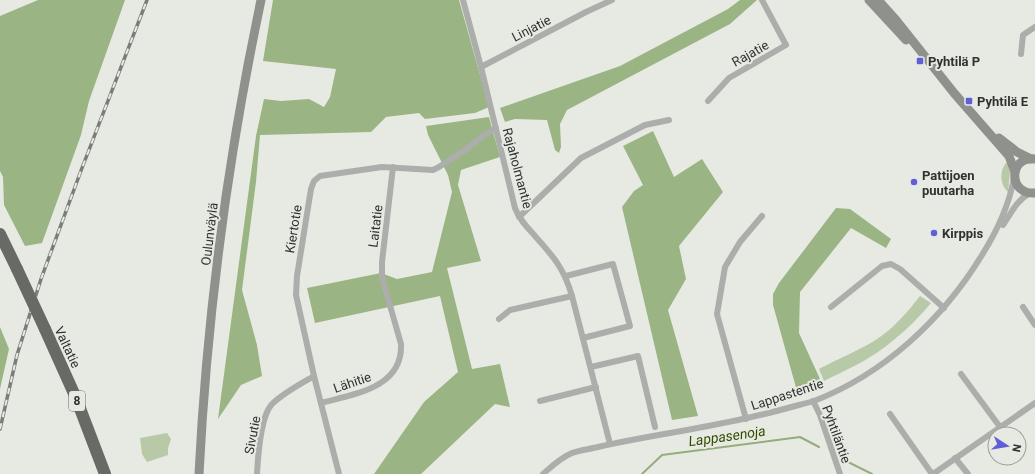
<svg xmlns="http://www.w3.org/2000/svg" width="1035" height="474" viewBox="0 0 1035 474" font-family="Roboto,sans-serif">
<rect width="100%" height="100%" fill="#e7eae3"/>
<g fill="#b7c9a6">
<path d="M1008,161L1010,172L1008,192C999,184 999,169 1008,161Z"/>
<path d="M920,296L931,303C915,322 898,338 878,352C862,363 842,372 824,381L819,369C837,359 856,352 874,341C892,330 907,313 920,296Z"/>
<path d="M167,433L171,439L168,448V455L147,462L142,454L140,438Z"/>
</g>
<g fill="#9bb483">
<path d="M38,0H125L89,101L81,135L42,243L25,246L4,205L3,177L0,171V16Z"/>
<path d="M273,0H459L489,107L475,113L425,119L419,113L386,117L371,132L260,135L256,182L242,290L257,345L262,376L241,385L218,419L256,136L264,99L281,101L309,99L324,107L330,97L336,69L263,61Z"/>
<path d="M740,0H757L730,24L567,110L560,124L561,147L559,153L555,150L547,120L515,119L505,122L500,108L620,66L728,9Z"/>
<path d="M489,117L500,157L461,170L458,185L481,261L447,268L472,369L500,364L510,407L495,404L421,474H374L424,402L458,372L440,296L315,323L307,288L381,273L397,279L432,272L452,192L448,175L428,135L426,126Z"/>
<path d="M653,131L674,177L702,159L723,192L679,246L686,279L668,310L698,416L672,420L622,207L634,191L643,185L623,146Z"/>
<path d="M836,208L850,209L891,239L886,248L851,228L800,292L799,333L820,379L797,391L773,305V294L779,283Z"/>
<path d="M0,327L9,349L0,389Z"/>
</g>
<g fill="none" stroke-linecap="round" stroke-linejoin="round">
<g stroke="#95ad7d" stroke-width="2">
<path d="M842,459L872,474"/>
<path d="M642,474L662,455L800,437L819,447"/>
</g>
<g stroke="#acaeab" stroke-width="6">
<path d="M463,0L481,67L515,208C519,219 527,227 535,236C553,256 564,268 572,296L610,444"/>
<path d="M1021,54L1023,35L1035,27"/>
<path d="M481,67L586,12L612,0"/>
<path d="M708,101L729,78L786,45L762,0"/>
<path d="M519,217L581,158L645,125L669,120"/>
<path d="M1003,225C1011,213 1017,200 1030,193"/>
<path d="M566,276L613,264L630,326L583,338"/>
<path d="M831,307L882,266L891,264L900,269L944,308"/>
<path d="M1023,307L1035,325"/>
<path d="M499,319L510,310L572,296"/>
<path d="M591,367L638,356L655,427"/>
<path d="M961,374L1000,427"/>
<path d="M540,401L596,387"/>
<path d="M813,401L820,415L840,474"/>
<path d="M321,403C354,394 403,388 401,344L385,288L382,276V262L393,167"/>
<path d="M890,414L932,474"/>
<path d="M746,419L717,314L725,267L740,242L762,216"/>
<path d="M955,458L968,474"/>
<path d="M257,474C258,456 260,417 272,404C283,393 300,384 314,376"/>
<path d="M339,474L314,376L296,295L297,276L311,189L314,181L320,176L382,167L433,170L439,167L468,148L483,136L496,128"/>
<path d="M543,474C552,466 560,458 572,453C580,450 590,449 598,447C628,440 658,435 687,430C720,424 752,418 784,409C794,406 804,404 814,401C884,374 943,319 982,255C997,231 1009,206 1014,178"/>
<path d="M933,474L1035,403"/>
</g>
<g stroke="#8f918d" stroke-width="9">
<path d="M869,0L906,40"/>
<path d="M878,0L896,20L954,93L1002,148L1009,156L1015,172"/>
<path d="M999,138L1017,152L1031,159"/>
<path d="M1035,159C1008,156 1008,195 1035,193"/>
<path d="M199,474C207,315 228,156 261,0"/>
</g>
<g stroke="#676a65" stroke-width="12">
<path d="M0,234L17,269"/>
<path d="M45,329L76,398L105,474"/>
</g>
<g stroke="#7b7d79" stroke-width="3.5">
<path id="rail" d="M0,429L17,355L41,279L82,168L147,0"/>
</g>
<use href="#rail" stroke="#e7eae3" stroke-width="2" stroke-dasharray="6" stroke-linecap="butt"/>
<path stroke="#676a65" stroke-width="12" d="M17,269L45,329"/>
</g>
<g fill="#615ed7" stroke="#e7eae3" stroke-width="1.5">
<rect x="916" y="57" width="8" height="8" rx="2"/>
<rect x="965" y="97" width="8" height="8" rx="2"/>
<circle cx="914" cy="182" r="4"/>
<circle cx="934" cy="233" r="4"/>
</g>
<g text-anchor="middle" stroke-width="4" stroke-linejoin="round" paint-order="stroke">
<rect fill="#e7eae3" stroke="#686966" stroke-width="1" x="69" y="391" width="16" height="20" rx="3"/>
<g font-size="12" font-weight="bold" fill="#313230">
<text x="77" y="405">8</text>
</g>
<g font-size="13" fill="#313230" stroke="#e7eae3">
<text transform="translate(531 28) rotate(-27)" y="5">Linjatie</text>
<text transform="translate(750 53) rotate(-29)" y="5">Rajatie</text>
<text transform="translate(518 168) rotate(75)" y="5">Rajaholmantie</text>
<text transform="translate(375 226) rotate(-83)" y="5">Laitatie</text>
<text transform="translate(293 229) rotate(-81)" y="5">Kiertotie</text>
<text transform="translate(209 234) rotate(-83)" y="5">Oulunväylä</text>
<text transform="translate(68 347) rotate(65)" y="5">Valtatie</text>
<text transform="translate(352 382) rotate(-19)" y="5">Lähitie</text>
<text transform="translate(787 394) rotate(-18)" y="5">Lappastentie</text>
<text transform="translate(837 434) rotate(70)" y="5">Pyhtiläntie</text>
<text transform="translate(252 435) rotate(-79)" y="5">Sivutie</text>
</g>
<g font-size="13" font-weight="bold" fill="#313230" stroke="#e7eae3" text-anchor="start">
<text x="928" y="66">Pyhtilä P</text>
<text x="977" y="106">Pyhtilä E</text>
<text x="922" y="180">Pattijoen<tspan x="922" dy="15">puutarha</tspan></text>
<text x="942" y="238">Kirppis</text>
</g>
<g font-size="14" font-style="italic" fill="#314d01" stroke="#e7eae3">
<text transform="translate(727 436) rotate(-8)" y="5">Lappasenoja</text>
</g>
</g>
<g transform="translate(1007 446) rotate(102)"><circle r="19" fill="#e7eae3" stroke="#9ea09b"/>
<path d="M0-3L7 15L0 10L-7 15Z" fill="#615ed7"/>
<text y="-6" font-size="11" font-weight="bold" text-anchor="middle" fill="#313230">N</text>
</g>
</svg>
